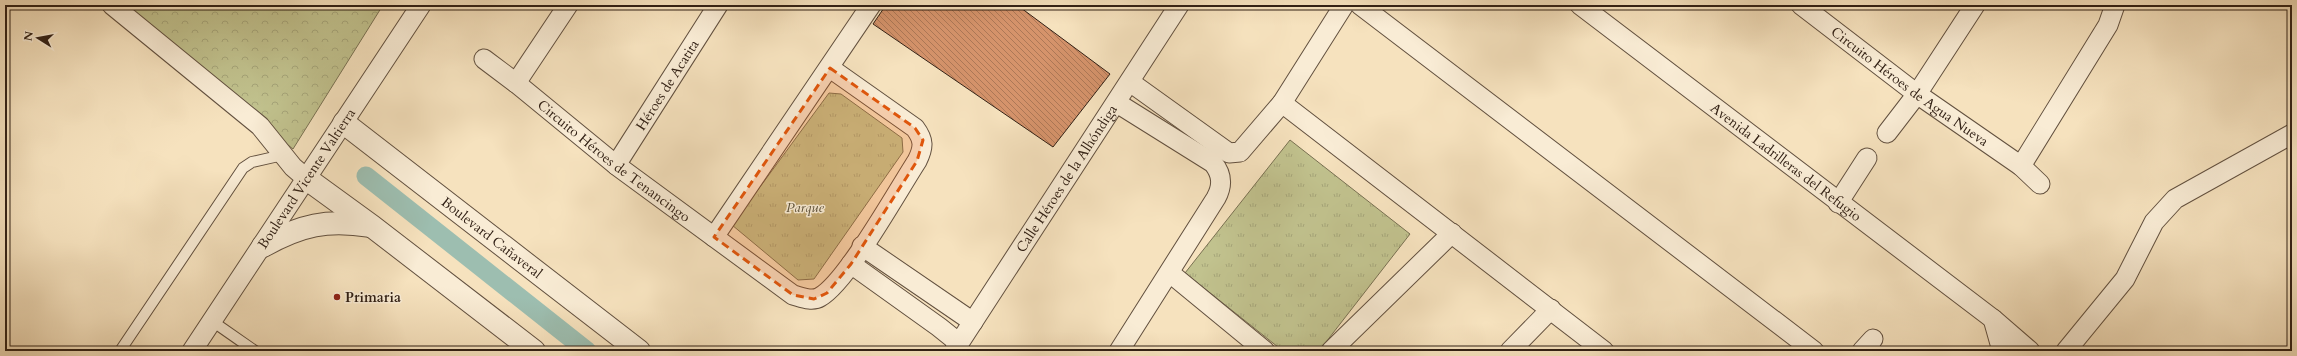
<svg xmlns="http://www.w3.org/2000/svg" width="2297" height="356" viewBox="0 0 2297 356" font-family="Cardo,serif">
<defs>
<pattern id="forest-crowns" width="20" height="18" patternUnits="userSpaceOnUse"><rect width="20" height="18" fill="#c1c28e"/><path d="M2 6a3 3 0 1 1 6 0M12 15a3 3 0 1 1 6 0" fill="none" stroke="#a6a67a"/></pattern>
<pattern id="park-tufts" width="24" height="20" patternUnits="userSpaceOnUse"><rect width="24" height="20" fill="#c1c28e"/><path d="M3 7l-1-3M5 7V3M7 7l1-3M15 17l-1-3M17 17v-4M19 17l1-3" fill="none" stroke="#a6a67a"/></pattern>
<pattern id="building-back-hatch" width="6" height="6" patternUnits="userSpaceOnUse"><rect width="6" height="6" fill="#d5936b"/><path d="M-1 5l2 2M0 0l6 6M5-1l2 2" fill="none" stroke="#ad7857"/></pattern>
</defs>
<rect width="100%" height="100%" fill="#f6e2be"/>
<filter id="stains"><feTurbulence type="fractalNoise" baseFrequency=".005" numOctaves="4"/><feColorMatrix values="0 0 0 0 .2 0 0 0 0 .09 0 0 0 0 .02 0 0 0 .5 -.17"/></filter>
<radialGradient id="worn" r=".72"><stop offset=".6" stop-color="#630" stop-opacity="0"/><stop offset="1" stop-color="#630" stop-opacity=".3"/></radialGradient>
<path fill="url(#forest-crowns)" stroke="#797152" d="M115,5H383L293,149Z"/>
<g fill="url(#park-tufts)" stroke="#797152">
<path d="M829,93L841,94L902,138L903,152L814,279L798,280L732,225Z"/>
<path d="M1290,140L1410,234L1319,351H1283L1185,273Z"/>
</g>
<g fill="none" stroke-linecap="round" stroke-linejoin="round">
<path stroke="#9dbeb0" stroke-width="19" d="M366,176L587,351"/>
</g>
<path fill="url(#building-back-hatch)" stroke="#312015" d="M886,5H1017L1110,74L1053,147L873,24Z"/>
<g fill="none" stroke-linecap="round" stroke-linejoin="round">
<g stroke="#62503f" stroke-width="12">
<g id="service">
<path d="M212,321L255,351"/>
<path d="M120,351L243,168L252,162L283,155"/>
</g>
</g>
<g stroke="#62503f" stroke-width="21">
<g id="minor">
<path d="M112,5L260,126L293,167L307,179"/>
<path d="M1360,5L1814,351"/>
<path id="s1" d="M1580,5L1993,319L2030,351"/>
<path id="s2" d="M1801,5L1917,94L2021,166L2040,184"/>
<path id="s3" d="M484,59L516,83L616,165L793,295C801,297 812,302 820,297C847,282 898,190 917,161C924,147 924,140 915,128L830,68"/>
<path d="M1130,82L1229,153L1240,152L1282,103L1344,5"/>
<path d="M516,83L568,5"/>
<path d="M1117,103L1213,163C1222,174 1223,185 1216,198L1119,351"/>
<path d="M1282,103L1604,351"/>
<path d="M1887,133L1917,94L1975,5"/>
<path id="s4" d="M616,165L718,5"/>
<path d="M2021,166L2108,25L2115,5"/>
<path d="M1838,203L1867,158"/>
<path d="M714,237L871,5"/>
<path d="M862,246L973,322"/>
<path d="M851,264L939,327L959,343"/>
<path d="M1170,273L1265,351"/>
<path d="M1993,319L2002,351"/>
<path id="s5" d="M192,351L421,5"/>
<path id="s6" d="M954,351L1179,5"/>
<path d="M1331,351L1452,233"/>
<path d="M1510,351L1551,309"/>
<path d="M1862,351L1873,339"/>
<path d="M2066,351L2125,279L2154,222L2175,199L2292,134"/>
</g>
</g>
<g stroke="#62503f" stroke-width="24">
<g id="tertiary">
<path id="s7" d="M344,123L639,351"/>
<path d="M307,179L373,227L534,351"/>
<path d="M263,246C301,225 327,219 370,226"/>
</g>
</g>
<use href="#service" stroke="#f9ecd5" stroke-width="10"/>
<use href="#minor" stroke="#f9ecd5" stroke-width="19"/>
<use href="#tertiary" stroke="#f9ecd5" stroke-width="22"/>
</g>
<path fill="#df560c" fill-opacity="0.2" stroke="#df560c" stroke-width="3" stroke-dasharray="8 5" stroke-linejoin="round" d="M830,68L915,128L923,140L917,161L851,264L827,293L814,299L793,295L714,237Z"/>
<circle fill="#8f2418" stroke="#f9ecd5" stroke-width="1.5" cx="337" cy="297" r="4"/>
<g text-anchor="middle" stroke-width="3" stroke-linejoin="round" paint-order="stroke">
<g font-size="14" fill="#312015" stroke="#f9ecd5">
<text dy="5" stroke="none"><textPath href="#s4" startOffset="95">Héroes de Acatita</textPath></text>
<text dy="5" stroke="none"><textPath href="#s2" startOffset="136">Circuito Héroes de Agua Nueva</textPath></text>
<text dy="5" stroke="none"><textPath href="#s3" startOffset="165">Circuito Héroes de Tenancingo</textPath></text>
<text dy="5" stroke="none"><textPath href="#s1" startOffset="259">Avenida Ladrilleras del Refugio</textPath></text>
<text dy="5" stroke="none"><textPath href="#s6" startOffset="206">Calle Héroes de la Alhóndiga</textPath></text>
<text dy="5" stroke="none"><textPath href="#s5" startOffset="207">Boulevard Vicente Valtierra</textPath></text>
<text dy="5" stroke="none"><textPath href="#s7" startOffset="187">Boulevard Cañaveral</textPath></text>
</g>
<g font-size="14" font-style="italic" fill="#5c5139" stroke="#f9ecd5">
<text x="805" y="212">Parque</text>
</g>
<g font-size="14" font-weight="bold" fill="#312015" stroke="#f9ecd5" text-anchor="start">
<text x="345" y="302">Primaria</text>
</g>
</g>
<rect width="2297" height="356" fill="none" stroke="#f6e2be" stroke-width="20"/>
<rect x="6" y="6" width="2285" height="344" fill="none" stroke="#312015" stroke-width="2"/>
<rect x="10" y="10" width="2277" height="336" fill="none" stroke="#312015"/>
<g transform="translate(38 38) rotate(281)" stroke="#f9ecd5" stroke-width="3" paint-order="stroke">
<path d="M0-3L7 15L0 10L-7 15Z" fill="#312015"/>
<text y="-6" font-size="11" font-weight="bold" text-anchor="middle" fill="#312015">N</text>
</g>
<rect width="100%" height="100%" filter="url(#stains)"/>
<rect width="100%" height="100%" fill="url(#worn)"/>
</svg>
